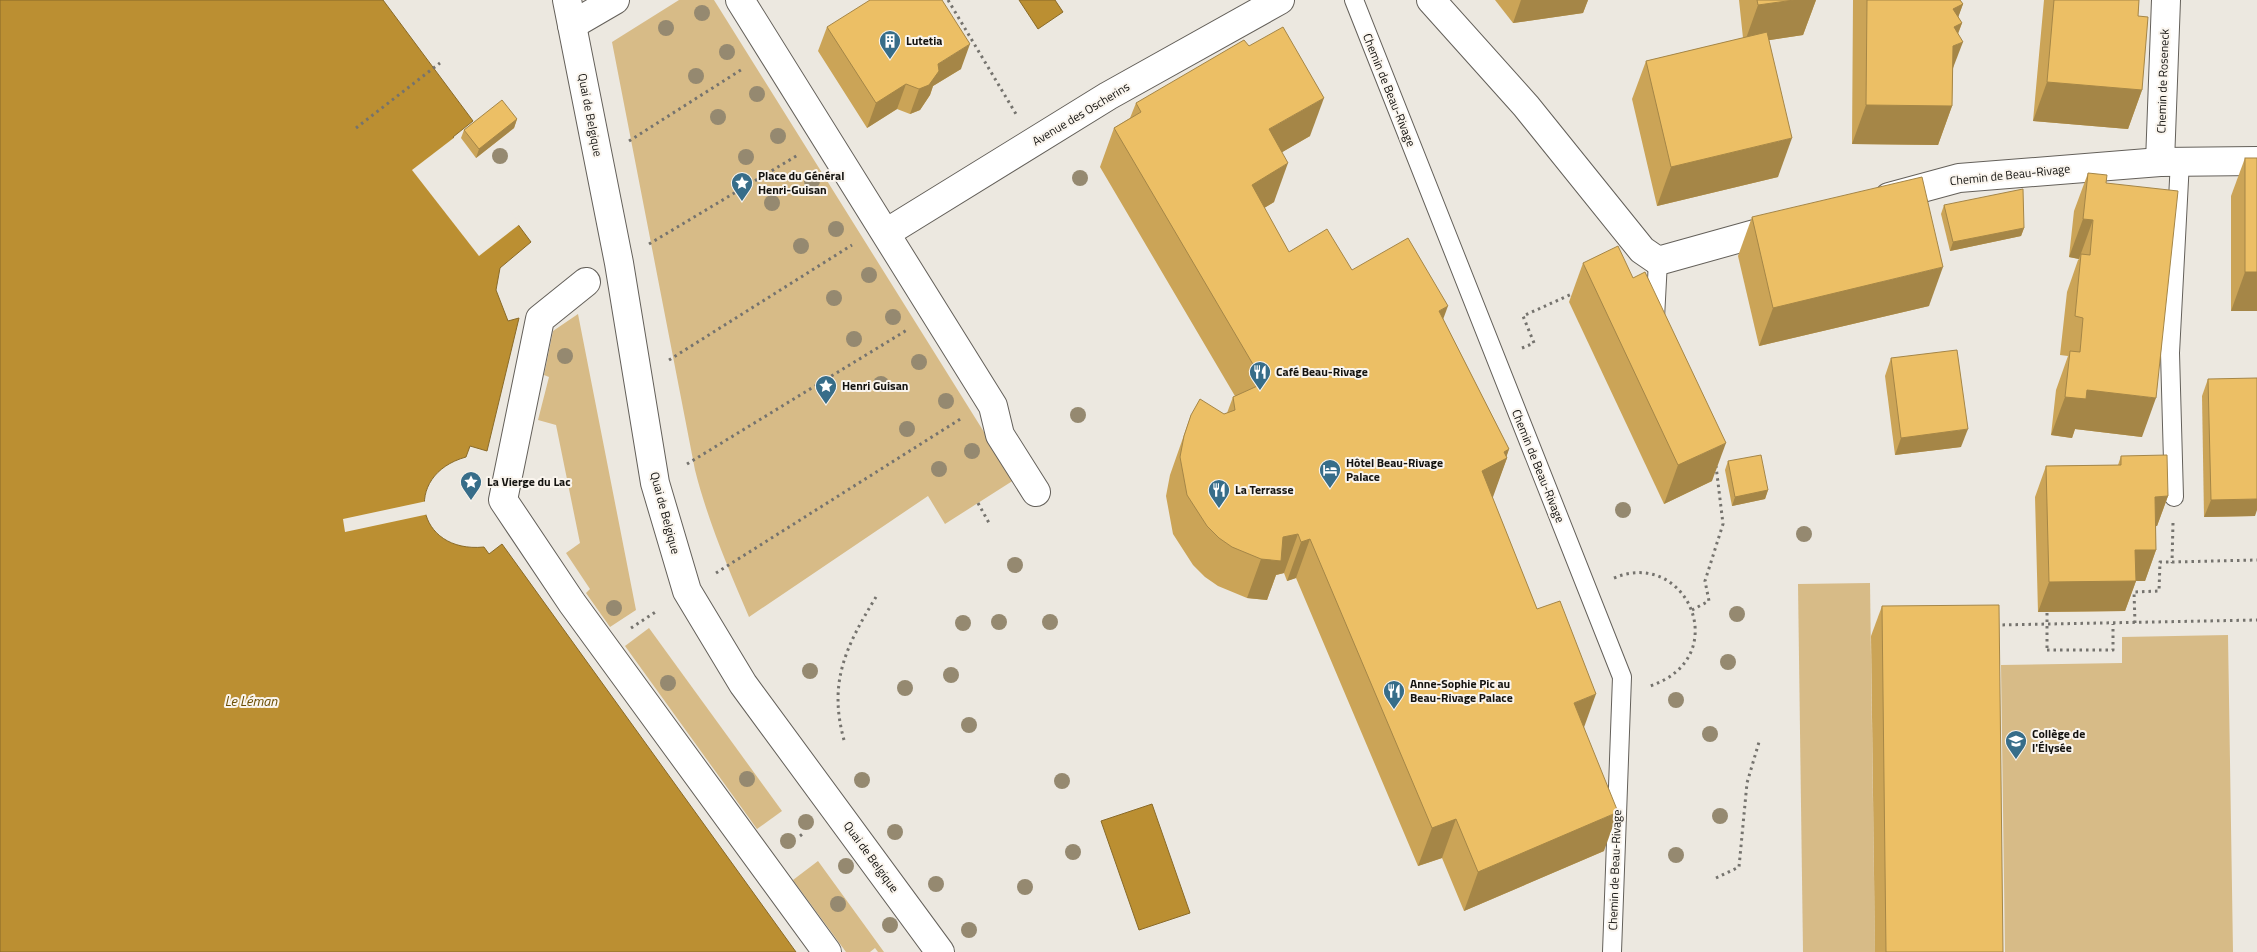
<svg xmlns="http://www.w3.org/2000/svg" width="2257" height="952" viewBox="0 0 2257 952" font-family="'Titillium Web',sans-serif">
<rect width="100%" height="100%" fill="#ece8e0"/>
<g fill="#d7bb87">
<path d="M679,0H714L1014,480L945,524L928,496L749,617C728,568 708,521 695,470L612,42Z"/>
<path d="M578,314L636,610L610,627L586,593L590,589L566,553L580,543L556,425L538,420L549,377L544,375L553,331Z"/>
<path d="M1870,583L1875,952H1803L1798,584Z"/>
<path d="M649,628L782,811L757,829L625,646Z"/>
<path d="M2228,635L2233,952H2005L2001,665L2122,663V637Z"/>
<path d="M818,861L884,952H878L875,948L870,952H846L793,880Z"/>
</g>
<g fill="#bb8f32" stroke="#896a28">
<path d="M0,0H383L473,121L453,137L531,242L500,268L496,290L508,321L519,318L487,451L470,446L466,457C401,475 416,554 484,547L489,554L502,544L796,952H0Z"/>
<path d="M1019,0H1055L1063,12L1038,29Z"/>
<path d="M1152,804L1190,913L1139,930L1101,821Z"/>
</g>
<g fill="#ece8e0">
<path d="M455,137L520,224L479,256L412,170Z"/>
<path d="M427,501L429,514L345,532L343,519Z"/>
</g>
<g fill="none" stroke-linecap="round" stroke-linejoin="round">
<g stroke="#64605a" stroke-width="20">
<g id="lane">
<path d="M1354,0L1622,677L1612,952"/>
<path d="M1655,318L1658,261"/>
<path d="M2174,497L2170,353L2180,161"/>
</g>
</g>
<g stroke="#64605a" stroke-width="30">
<g id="street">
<path d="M740,0L993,406L1000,435L1036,492"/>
<path d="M1431,0L1526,106L1642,250L1658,261L1780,227"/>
<path d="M572,25L615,0"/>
<path d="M2160,162L2166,0"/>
<path d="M1889,197L1959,178L2160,162L2257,161"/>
<path d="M886,233L1108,96L1280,0"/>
<path d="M586,282L540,319L503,500L572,603L827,952"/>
</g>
</g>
<g stroke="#64605a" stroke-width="30">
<path id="secondary" d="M567,0L619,263L655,483L687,591L743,684L940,952"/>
</g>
<g stroke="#75736e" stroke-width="3" stroke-dasharray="2.5 4" stroke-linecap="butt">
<path d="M948,0L1016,114"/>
<path d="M356,128L440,63"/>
<path d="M629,141L744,68"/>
<path d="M649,244L798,155"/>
<path d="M1522,348L1534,343L1523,316L1574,293"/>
<path d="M669,360L852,245"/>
<path d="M687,464L907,330"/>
<path d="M978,503L989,523"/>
<path d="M2173,523L2172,562L2257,560"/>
<path d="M716,573L962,418"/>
<path d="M1614,578C1687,547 1735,658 1650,686"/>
<path d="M1692,610L1709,601L1705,581L1723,524L1716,466"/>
<path d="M2135,623L2134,592L2159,591L2160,562H2172"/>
<path d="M1996,625L2257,620"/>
<path d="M631,628L657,611"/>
<path d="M2047,650H2113V624"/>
<path d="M844,740C828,682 846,646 876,597"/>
<path d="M800,836L805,832"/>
<path d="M1716,878L1739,867L1747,783L1759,742"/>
</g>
<use href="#lane" stroke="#fff" stroke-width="18"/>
<use href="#street" stroke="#fff" stroke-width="28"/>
<use href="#secondary" stroke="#fff" stroke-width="28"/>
<path stroke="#75736e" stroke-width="3" stroke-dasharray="2.5 4" stroke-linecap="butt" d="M2047,613V650"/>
</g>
<g fill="#958970">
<circle cx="702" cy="13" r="8"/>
<circle cx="666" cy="28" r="8"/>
<circle cx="727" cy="52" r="8"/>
<circle cx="696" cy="76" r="8"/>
<circle cx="757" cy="94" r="8"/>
<circle cx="718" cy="117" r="8"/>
<circle cx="778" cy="136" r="8"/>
<circle cx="500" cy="156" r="8"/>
<circle cx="746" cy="157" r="8"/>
<circle cx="1080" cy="178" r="8"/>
<circle cx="812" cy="181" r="8"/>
<circle cx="772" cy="203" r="8"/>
<circle cx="836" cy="229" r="8"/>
<circle cx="801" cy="246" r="8"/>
<circle cx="869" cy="275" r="8"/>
<circle cx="834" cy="298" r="8"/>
<circle cx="893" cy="317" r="8"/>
<circle cx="854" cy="339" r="8"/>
<circle cx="565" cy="356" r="8"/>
<circle cx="919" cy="362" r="8"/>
<circle cx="881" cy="384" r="8"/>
<circle cx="946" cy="401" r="8"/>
<circle cx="1078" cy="415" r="8"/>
<circle cx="907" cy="429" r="8"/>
<circle cx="972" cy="451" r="8"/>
<circle cx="939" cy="469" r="8"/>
<circle cx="1623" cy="510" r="8"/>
<circle cx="1804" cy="534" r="8"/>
<circle cx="1015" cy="565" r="8"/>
<circle cx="614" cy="608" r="8"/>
<circle cx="1737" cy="614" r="8"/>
<circle cx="999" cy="622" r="8"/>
<circle cx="1050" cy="622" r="8"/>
<circle cx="963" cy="623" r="8"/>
<circle cx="1728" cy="662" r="8"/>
<circle cx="810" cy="671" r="8"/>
<circle cx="951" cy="675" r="8"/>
<circle cx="668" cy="683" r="8"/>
<circle cx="905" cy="688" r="8"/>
<circle cx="1676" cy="700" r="8"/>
<circle cx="969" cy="725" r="8"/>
<circle cx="1710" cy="734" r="8"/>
<circle cx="747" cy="779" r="8"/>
<circle cx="862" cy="780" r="8"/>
<circle cx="1062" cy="781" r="8"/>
<circle cx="1720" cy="816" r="8"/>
<circle cx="806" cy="822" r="8"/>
<circle cx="895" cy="832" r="8"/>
<circle cx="788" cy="841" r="8"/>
<circle cx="1073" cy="852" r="8"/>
<circle cx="1676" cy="855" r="8"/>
<circle cx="846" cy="866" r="8"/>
<circle cx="936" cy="884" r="8"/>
<circle cx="1025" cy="887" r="8"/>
<circle cx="838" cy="904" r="8"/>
<circle cx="890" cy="925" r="8"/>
<circle cx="969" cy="930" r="8"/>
</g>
<g fill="#cba457">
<path d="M1495,0H1588L1583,13L1513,23Z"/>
<path d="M1739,0H1816L1803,35L1769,40L1778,177L1657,206L1632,99L1646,61L1743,38Z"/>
<path d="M1853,0H1960L1963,4L1958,17L1962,23L1958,34L1953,69L1952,106L1938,145L1852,144Z"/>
<path d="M2044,0H2139L2138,16L2142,90L2128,129L2033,121Z"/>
<path d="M827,27L961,69L933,86L930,95L920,110L910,114L897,109L867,128L818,51Z"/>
<path d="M1136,103L1310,136L1282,152L1274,202L1264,208L1289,252L1352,270L1443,319L1509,449L1506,457L1507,458L1492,497L1584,727L1604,851L1464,911L1442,858L1418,866L1296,578L1287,581L1284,573L1276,575L1267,600L1247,598L1218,586L1205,577L1193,565L1173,534L1166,496L1170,475L1191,415L1224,414L1227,413L1233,397L1235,396L1100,167L1114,128L1130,118Z"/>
<path d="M517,119L514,128L476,158L461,138L464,130Z"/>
<path d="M2245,158L2257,311H2231V196Z"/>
<path d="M2088,173L2106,183L2142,437L2075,429L2072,438L2051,435L2056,390L2068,356L2060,355L2067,292L2078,260L2079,259L2069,257L2074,211Z"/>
<path d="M1944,205L2024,228L2021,236L1950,251L1941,214Z"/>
<path d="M1752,217L1929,306L1759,346L1738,256Z"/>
<path d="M1583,263L1712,481L1664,504L1569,302Z"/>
<path d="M1891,358L1961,447L1895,455L1885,376Z"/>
<path d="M2208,379L2255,516L2204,517L2202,396Z"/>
<path d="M2121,456L2168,496L2157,526H2156V550L2145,581H2136L2125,611L2038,612L2035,497L2046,466L2118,465Z"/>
<path d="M1728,461L1768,490L1765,499L1732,506L1725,470Z"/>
<path d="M1882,606L2003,952H1875L1871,636Z"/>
</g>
<g fill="#a58647">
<path d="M1521,0H1588L1583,13L1513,23Z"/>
<path d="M1794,0H1816L1803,35L1744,44L1758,5Z"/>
<path d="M1950,0L1963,4L1955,26L1962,23L1947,61Z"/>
<path d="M1963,42L1948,81L1953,46Z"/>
<path d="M970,44L961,69L933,86L930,95L920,110L910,114L919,89L938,64Z"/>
<path d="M2047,82L2142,90L2128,129L2033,121Z"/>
<path d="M906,84L897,109L867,128L876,103Z"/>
<path d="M1324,98L1310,136L1255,168L1269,129Z"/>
<path d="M1866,105L1952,106L1938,145L1852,144Z"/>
<path d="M517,119L514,128L476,158L479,149Z"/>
<path d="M1792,138L1778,177L1657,206L1671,167Z"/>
<path d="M1288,163L1274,202L1238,224L1252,185Z"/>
<path d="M2083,219L2093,220L2079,259L2069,257Z"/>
<path d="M2024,228L2021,236L1950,251L1953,242Z"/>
<path d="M1943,267L1929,306L1759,346L1773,308Z"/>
<path d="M2245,272H2257V311H2231Z"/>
<path d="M1448,306L1434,344L1439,311Z"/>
<path d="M2087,390L2156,398L2142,437L2075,429L2072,438L2051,435L2065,397Z"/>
<path d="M1968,429L1961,447L1895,455L1901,438Z"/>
<path d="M1726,443L1712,481L1664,504L1678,465Z"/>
<path d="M1509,449L1506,458H1507L1493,497L1467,509L1482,471L1504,452Z"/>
<path d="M1768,490L1765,499L1732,506L1735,497Z"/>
<path d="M2168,496L2157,526L2144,527L2155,497Z"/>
<path d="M2257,499V510L2255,516L2204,517L2211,500Z"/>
<path d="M1298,534L1284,573L1276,575L1267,600L1247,598L1261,559L1283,537Z"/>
<path d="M1310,539L1296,578L1287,581L1301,542Z"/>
<path d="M2135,550H2156L2145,581H2136L2125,611L2038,612L2049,582Z"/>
<path d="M1596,694L1582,733L1574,703Z"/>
<path d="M1618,812L1604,851L1464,911L1478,872Z"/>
<path d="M1456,819L1442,858L1418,866L1432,828Z"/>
</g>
<g fill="#ecbf65" stroke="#a58647">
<path d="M870,0H942L970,44L938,64L939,71L929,85L919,89L906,84L876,103L827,27Z"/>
<path d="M1757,0H1794L1758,5Z"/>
<path d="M1867,0H1960L1963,4L1953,9L1962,23L1954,27L1963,42L1953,46L1952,106L1866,105Z"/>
<path d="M2054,0H2139L2138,16L2148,17L2142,90L2047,82Z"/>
<path d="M1283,27L1324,98L1269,129L1288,163L1252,185L1289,252L1327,229L1352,270L1408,238L1448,306L1439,311L1509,449L1504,452L1507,458L1482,471L1537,609L1560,601L1596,694L1574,703L1618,812L1478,872L1456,819L1432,828L1310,539L1301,542L1298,534L1283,537L1281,561L1261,559L1232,547L1219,538L1207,526L1187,495L1180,457L1184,436L1191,415L1200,399L1224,414L1235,410L1233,397L1264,383L1114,128L1141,112L1136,103L1244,40L1249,46Z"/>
<path d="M1767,32L1792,138L1671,167L1646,61Z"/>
<path d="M502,100L517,119L479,149L464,130Z"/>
<rect x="2245" y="158" width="12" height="114"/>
<path d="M2088,173L2107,175L2106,183L2178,191L2156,398L2087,390L2086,399L2065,397L2070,351L2080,352L2083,318L2075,316L2081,254L2090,255L2093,220L2083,219Z"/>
<path d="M1922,177L1943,267L1773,308L1752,217Z"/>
<path d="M2023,189L2024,228L1953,242L1944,205Z"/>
<path d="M1618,246L1633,278L1645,272L1726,443L1678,465L1583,263Z"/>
<path d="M1957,350L1968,429L1901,438L1891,358Z"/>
<path d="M2257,378V499L2211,500L2208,379Z"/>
<path d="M1761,455L1768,490L1735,497L1728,461Z"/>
<path d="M2167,455L2168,496L2155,497L2156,550H2135L2136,581L2049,582L2046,466L2121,465V456Z"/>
<path d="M1999,605L2003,952H1886L1882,606Z"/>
</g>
<defs>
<g id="building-pin" transform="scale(1.125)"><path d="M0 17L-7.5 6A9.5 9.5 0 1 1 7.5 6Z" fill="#376d89" stroke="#faf5ee"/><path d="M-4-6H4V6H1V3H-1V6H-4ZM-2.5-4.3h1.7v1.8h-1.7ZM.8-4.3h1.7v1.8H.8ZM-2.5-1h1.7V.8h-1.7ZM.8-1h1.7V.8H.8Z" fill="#fff"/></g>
<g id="sight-pin" transform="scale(1.125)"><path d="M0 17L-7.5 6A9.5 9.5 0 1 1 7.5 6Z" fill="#376d89" stroke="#faf5ee"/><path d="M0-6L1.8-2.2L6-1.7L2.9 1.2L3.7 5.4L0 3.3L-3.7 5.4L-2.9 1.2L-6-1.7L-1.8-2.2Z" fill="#fff"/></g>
<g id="restaurant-pin" transform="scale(1.125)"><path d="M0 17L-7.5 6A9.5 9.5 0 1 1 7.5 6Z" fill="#376d89" stroke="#faf5ee"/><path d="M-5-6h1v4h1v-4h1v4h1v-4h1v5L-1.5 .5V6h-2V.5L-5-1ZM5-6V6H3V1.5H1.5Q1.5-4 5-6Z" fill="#fff"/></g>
<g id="hotel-pin" transform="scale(1.125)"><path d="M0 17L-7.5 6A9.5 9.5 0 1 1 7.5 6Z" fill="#376d89" stroke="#faf5ee"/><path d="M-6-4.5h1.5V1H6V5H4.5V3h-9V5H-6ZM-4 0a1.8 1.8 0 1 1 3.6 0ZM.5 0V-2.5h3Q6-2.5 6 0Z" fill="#fff"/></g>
<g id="school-pin" transform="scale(1.125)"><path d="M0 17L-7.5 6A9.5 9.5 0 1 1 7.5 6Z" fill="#376d89" stroke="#faf5ee"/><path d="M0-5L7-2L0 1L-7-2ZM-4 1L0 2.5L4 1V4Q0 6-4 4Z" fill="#fff"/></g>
</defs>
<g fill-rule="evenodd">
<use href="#building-pin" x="890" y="41"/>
<use href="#sight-pin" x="742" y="183"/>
<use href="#restaurant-pin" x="1260" y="372"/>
<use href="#sight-pin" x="826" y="386"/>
<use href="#hotel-pin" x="1330" y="470"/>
<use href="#sight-pin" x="471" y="482"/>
<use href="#restaurant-pin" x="1219" y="490"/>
<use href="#restaurant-pin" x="1394" y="691"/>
<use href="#school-pin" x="2016" y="741"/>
</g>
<g text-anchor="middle" stroke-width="4" stroke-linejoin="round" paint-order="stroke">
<g font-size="12" font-weight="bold" fill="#13120f" stroke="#faf5ee" text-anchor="start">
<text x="906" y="45">Lutetia</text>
<text x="758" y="180">Place du Général<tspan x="758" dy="14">Henri-Guisan</tspan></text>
<text x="1276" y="376">Café Beau-Rivage</text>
<text x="842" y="390">Henri Guisan</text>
<text x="1346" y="467">Hôtel Beau-Rivage<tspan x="1346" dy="14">Palace</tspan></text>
<text x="487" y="486">La Vierge du Lac</text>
<text x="1235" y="494">La Terrasse</text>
<text x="1410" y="688">Anne-Sophie Pic au<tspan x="1410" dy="14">Beau-Rivage Palace</tspan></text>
<text x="2032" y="738">Collège de<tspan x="2032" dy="14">l'Élysée</tspan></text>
</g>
<g font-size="12" fill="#13120f" stroke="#faf5ee">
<text transform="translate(2163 81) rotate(-88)" y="4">Chemin de Roseneck</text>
<text transform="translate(1389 90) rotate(68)" y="4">Chemin de Beau-Rivage</text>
<text transform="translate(1081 114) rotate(-31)" y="4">Avenue des Oscherins</text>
<text transform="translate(590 115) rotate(79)" y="4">Quai de Belgique</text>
<text transform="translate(2010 175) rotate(-6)" y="4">Chemin de Beau-Rivage</text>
<text transform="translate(1538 466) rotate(68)" y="4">Chemin de Beau-Rivage</text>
<text transform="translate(665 513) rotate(75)" y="4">Quai de Belgique</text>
<text transform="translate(871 857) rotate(54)" y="4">Quai de Belgique</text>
<text transform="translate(1615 870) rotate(-88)" y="4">Chemin de Beau-Rivage</text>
</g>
<g font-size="14" font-style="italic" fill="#6d4f05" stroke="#faf5ee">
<text x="251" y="706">Le Léman</text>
</g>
</g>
</svg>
